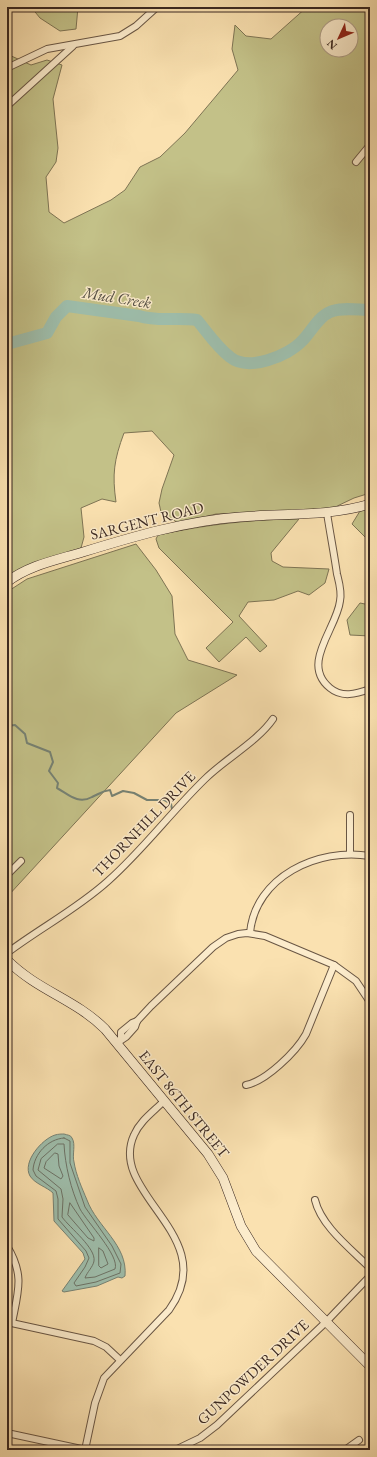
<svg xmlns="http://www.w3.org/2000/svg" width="377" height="1457" viewBox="0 0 377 1457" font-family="'EB Garamond',serif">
<rect width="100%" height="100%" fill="#fae1b0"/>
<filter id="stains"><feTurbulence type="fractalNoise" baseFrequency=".005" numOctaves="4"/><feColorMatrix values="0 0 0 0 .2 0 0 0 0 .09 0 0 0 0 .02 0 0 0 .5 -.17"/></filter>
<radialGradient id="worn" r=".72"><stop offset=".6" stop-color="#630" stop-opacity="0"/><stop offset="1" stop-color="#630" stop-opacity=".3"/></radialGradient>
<g fill="#c3c188" stroke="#7e7454" fill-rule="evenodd">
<path d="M31,7H78L76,29L60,31L40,18Z"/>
<path d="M307,7H370V493L354,498L331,509L216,514L178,523L161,512L159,503L162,489L174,455L152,431L124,433C114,460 112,474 116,502L102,499L81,508L84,537L81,548L7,577V54L31,65L47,60L62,65L53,99L58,148L56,162L46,177L49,212L64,223L111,200L125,190L140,167L160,157L185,133L238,70L232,49L235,25L246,36L271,39ZM327,26H351V50H327Z"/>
<path d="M370,508V542L352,524L360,511Z"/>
<path d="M299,519L271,553L272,561L283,567L329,569L325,583L309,595L298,591L274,600L248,602L239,616L267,646L260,652L246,637L219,662L206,648L233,622L159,548L156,539L158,535C204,525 252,519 299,519Z"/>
<path d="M136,544L156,570L172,596L175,634L188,660L237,675L176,713L7,897V592L27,579Z"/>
<path d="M360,603L370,605V636L350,635L347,620Z"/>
</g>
<path fill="#9ebeac" stroke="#768274" d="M64,1134C67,1135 71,1135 72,1138C76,1144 72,1155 74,1162C76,1175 82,1188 87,1200C97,1227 128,1245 125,1276L122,1278L118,1277L97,1286L64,1292L62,1291L85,1259L83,1253L54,1221L53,1193C47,1187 35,1184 30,1176C22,1162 42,1139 55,1135C58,1134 62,1134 64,1134Z"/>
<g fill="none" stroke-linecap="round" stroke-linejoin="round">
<g stroke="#6c7266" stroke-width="1">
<path d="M64,1138L70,1141V1163L85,1207L112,1246L121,1264L120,1273L96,1282L76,1286L74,1283L85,1267L89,1258L86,1251L58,1219V1199L56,1191L36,1176L33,1170C34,1154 48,1139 64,1138Z"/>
<path d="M58,1144H64C65,1165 71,1190 80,1209C87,1222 120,1256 115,1269L95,1277L85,1278C87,1272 93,1267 94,1261C96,1248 70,1228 62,1217L63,1199L61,1189L38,1170L41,1159Z"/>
<path d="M55,1153L58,1154L59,1166L63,1176L61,1179L44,1168L46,1162Z"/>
<path d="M70,1203L94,1238V1241L88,1238L68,1215Z"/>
<path d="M99,1248L103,1251L108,1264L101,1268L99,1266Z"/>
</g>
<path stroke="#768274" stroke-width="2" d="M7,726L15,725L25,734L27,743L50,752L53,762L49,771L58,783L57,788C68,794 78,805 92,797C99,794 102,791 110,790L112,796L123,791L134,793L147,800H164L171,804L172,809"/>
<path stroke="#9ebeac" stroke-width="12" d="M7,344L47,333L56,317L67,306L139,316C158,322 177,317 197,320C207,332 217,347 230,357C248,372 288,356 302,341C311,332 318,317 330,312C341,307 358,310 370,310"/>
<g stroke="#695644" stroke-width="8">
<g id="street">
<path d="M7,68L47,49L120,36L136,26L157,7"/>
<path d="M7,106L73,46"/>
<path d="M356,162L370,145"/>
<path d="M327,513C330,533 334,553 337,574C339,582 342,592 340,601C337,628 300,664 330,688C342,698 356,694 370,689"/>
<path d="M350,854V815"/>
<path d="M7,875L21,861"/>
<path d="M250,933C255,877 318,847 370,856"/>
<path d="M7,953C40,928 77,909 108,881C143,850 171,812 205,779C224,760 258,741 273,719"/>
<path d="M121,1039V1032L132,1023L137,1021"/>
<path d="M117,1043L126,1037L135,1027L137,1021L151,1006L213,947L226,938L238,934L247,933L265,936L334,965L356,981L370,1002"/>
<path d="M246,1085C266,1081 296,1052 306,1034L334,965"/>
<path d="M315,1200C321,1226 351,1249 370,1268"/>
<path d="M7,1246C25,1275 18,1292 12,1323"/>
<path d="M7,1322L94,1341L106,1347L120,1360"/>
<path d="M7,1433L86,1450"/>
<path d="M85,1450L95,1403L104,1378L169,1310C223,1236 107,1194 134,1135C140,1121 153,1112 164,1101"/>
<path d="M175,1450L200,1438L217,1425L326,1322L370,1276"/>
<path d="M345,1450L359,1440"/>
</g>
</g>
<g stroke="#392720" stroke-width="10">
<g id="secondary">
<path d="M7,582C29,565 57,560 83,552C135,536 186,521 240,517C284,513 327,517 370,504"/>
<path d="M7,960C38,991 75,999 105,1029L208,1154L223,1178L241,1226L256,1251L370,1366"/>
</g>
</g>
<use href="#street" stroke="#fceccc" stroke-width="6"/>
<use href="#secondary" stroke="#fceccc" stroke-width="9"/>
</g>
<g text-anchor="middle" stroke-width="3" stroke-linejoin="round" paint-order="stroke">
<g font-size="15" fill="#392720" stroke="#fceccc">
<text transform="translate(147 521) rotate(-14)" y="5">SARGENT ROAD</text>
<text transform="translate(144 824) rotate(-46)" y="5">THORNHILL DRIVE</text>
<text transform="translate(184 1104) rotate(51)" y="5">EAST 86TH STREET</text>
<text transform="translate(253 1372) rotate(-43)" y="5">GUNPOWDER DRIVE</text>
</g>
<g font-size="16" font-style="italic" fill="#524d43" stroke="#fceccc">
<text transform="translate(117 297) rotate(9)" y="6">Mud Creek</text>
</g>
</g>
<rect width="377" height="1457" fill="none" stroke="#fae1b0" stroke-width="24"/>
<rect x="8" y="8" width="361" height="1441" fill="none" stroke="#392720" stroke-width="2"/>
<rect x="12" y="12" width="353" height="1433" fill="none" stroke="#392720"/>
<g transform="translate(339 38) rotate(226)"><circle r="19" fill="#fceccc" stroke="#ae9d87"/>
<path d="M0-3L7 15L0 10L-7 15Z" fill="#8f2418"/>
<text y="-6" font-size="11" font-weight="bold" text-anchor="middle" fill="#392720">N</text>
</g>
<rect width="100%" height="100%" filter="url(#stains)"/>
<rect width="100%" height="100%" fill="url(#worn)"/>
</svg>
